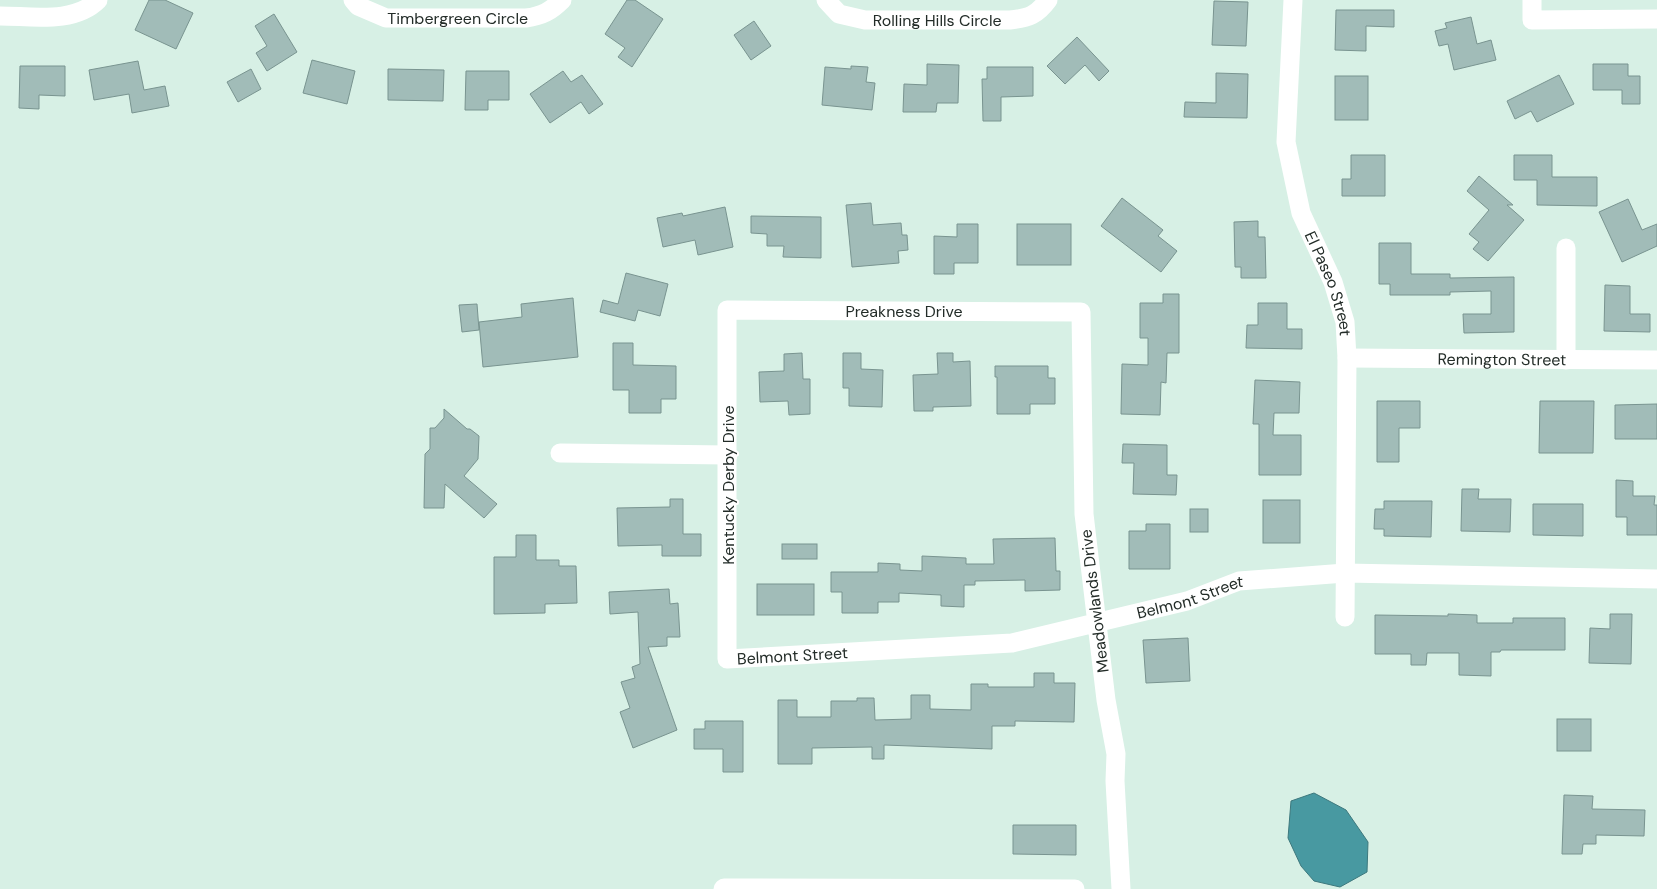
<svg xmlns="http://www.w3.org/2000/svg" width="1657" height="889" viewBox="0 0 1657 889" font-family="'DM Sans',sans-serif">
<rect width="100%" height="100%" fill="#d7f0e5"/>
<path fill="#4899a1" stroke="#3d787d" d="M1314,793L1346,810L1368,842L1367,872L1340,887L1314,881L1301,866L1288,838L1291,801Z"/>
<g fill="#a1bcb8" stroke="#799490">
<path d="M149,0H165L193,13L176,49L135,30Z"/>
<path d="M627,0H635L663,19L632,67L618,57L625,48L605,34Z"/>
<path d="M1214,1L1248,2L1246,46L1212,45Z"/>
<path d="M1336,10H1394V27L1366,26V51L1335,50Z"/>
<path d="M274,14L297,52L267,71L256,53L267,46L255,26Z"/>
<path d="M1471,17L1477,44L1491,40L1496,60L1454,70L1448,44L1439,46L1435,31L1447,28L1445,23Z"/>
<path d="M754,21L771,46L751,60L734,35Z"/>
<path d="M1077,37L1109,71L1099,81L1085,65L1065,84L1047,66Z"/>
<path d="M312,60L355,71L347,104L303,93Z"/>
<path d="M138,61L144,90L165,86L169,106L132,113L129,94L94,100L89,70Z"/>
<path d="M927,64L959,65L958,103H937L936,112H903L904,84L927,85Z"/>
<path d="M1593,64H1628V76H1640V104H1622V90H1593Z"/>
<path d="M20,66H65V96L39,95V109L19,108Z"/>
<path d="M851,66L868,67L866,82L875,83L872,110L822,105L825,67L851,69Z"/>
<path d="M987,67H1033V96L1001,97V121H983L982,79H987Z"/>
<path d="M251,69L261,89L238,102L227,82Z"/>
<path d="M388,69L444,70L443,101L388,100Z"/>
<path d="M466,71H509V100H488V110H465Z"/>
<path d="M563,71L571,82L582,75L603,104L589,114L581,102L550,123L530,94Z"/>
<path d="M1216,73L1248,74L1247,118L1184,117L1185,102L1216,103Z"/>
<path d="M1559,75L1574,104L1537,122L1531,111L1515,119L1507,101Z"/>
<rect x="1335" y="76" width="33" height="44"/>
<path d="M1351,155H1385V196H1342V179H1351Z"/>
<path d="M1514,155H1552V177H1597V206L1537,205V180H1514Z"/>
<path d="M1479,176L1513,205H1507L1524,220L1488,261L1473,249L1479,242L1469,234L1489,210L1467,191Z"/>
<path d="M1122,198L1163,230L1158,236L1177,251L1161,272L1101,226Z"/>
<path d="M1628,199L1642,230L1657,224V246L1622,262L1599,212Z"/>
<path d="M871,203L873,225L901,223L902,235H907L908,250L898,251L899,263L852,267L846,205Z"/>
<path d="M725,207L733,247L698,255L695,240L663,247L657,218L682,213L683,216Z"/>
<path d="M751,216L821,217V258L783,257L784,246H767V234L751,233Z"/>
<path d="M1258,221V237H1265L1266,278H1241V267H1235L1234,222Z"/>
<path d="M957,224H978V263H954V274H934V236L957,237Z"/>
<rect x="1017" y="224" width="54" height="41"/>
<path d="M1379,243H1411V274H1450V278L1514,277V332L1464,333L1463,314H1491V291L1450,292V295H1390V284H1379Z"/>
<path d="M626,273L668,284L660,316L638,310L635,321L600,312L603,300L618,304Z"/>
<path d="M1605,285L1630,286V314H1650V332L1604,331Z"/>
<path d="M1163,294H1179V353H1167L1166,383L1161,382L1160,415L1121,414L1122,364L1148,365V338H1140V303H1163Z"/>
<path d="M573,298L578,357L483,367L479,322L522,317L521,304Z"/>
<path d="M1258,303H1287V329H1302V349L1246,348L1247,325H1258Z"/>
<path d="M477,304L479,330L462,332L459,305Z"/>
<path d="M613,343H633V365L676,366V399H661V413H629V390H613Z"/>
<path d="M802,353L803,379H810V414L789,415L788,401L760,402L759,372L784,371V354Z"/>
<path d="M843,353H861V369L883,370L882,407L849,406V388H843Z"/>
<path d="M937,353H953V362L970,361L971,406L933,407V411H914L913,375L938,374Z"/>
<path d="M995,366H1048V378H1055V404H1030V414H997V377H995Z"/>
<path d="M1255,380L1300,382L1299,413H1274L1273,435H1301V475H1259V424H1253Z"/>
<path d="M1377,401H1420V428H1399V462H1377Z"/>
<path d="M1540,401H1594L1593,453H1539Z"/>
<path d="M1657,404V439H1615V405Z"/>
<path d="M444,409L467,429H470L479,436L478,459L464,476L497,504L484,518L445,484L444,508H424L425,454L430,449V428H435L444,418Z"/>
<path d="M1123,444L1167,445V475H1177L1176,495L1133,494L1134,463H1122Z"/>
<path d="M1616,480L1633,481V496H1655L1654,505H1657V535H1627V517H1616Z"/>
<path d="M1462,489H1479L1478,499H1511L1510,532L1461,531Z"/>
<path d="M670,499H683V534H701V556H662V545L618,546L617,508L670,507Z"/>
<rect x="1263" y="500" width="37" height="43"/>
<path d="M1384,501H1432L1431,537L1384,536V529H1374L1375,509H1384Z"/>
<path d="M1533,504H1583V536L1533,535Z"/>
<rect x="1190" y="509" width="18" height="23"/>
<path d="M1146,524H1170V569H1129V531H1146Z"/>
<path d="M516,535H536V560H559V566H576L577,603L545,604V613L494,614V557H516Z"/>
<path d="M1055,538L1056,571H1060V590L1025,591V580L975,581V585H964V607L941,606V595L899,593V602H878V613H842V592H831V572H878V563L900,564V570L922,571V556L966,558V564H994L993,539Z"/>
<rect x="782" y="544" width="35" height="15"/>
<rect x="757" y="584" width="57" height="31"/>
<path d="M669,589L670,604L678,603L680,637H667V646L648,647L677,730L633,748L620,712L630,708L621,682L635,678L632,667L640,664L638,612L610,614L609,592Z"/>
<path d="M1448,614L1477,615V623H1513V618H1565V650H1501L1500,652H1491V676L1459,675V653H1427L1426,665H1411V654H1375V615L1448,616Z"/>
<path d="M1610,614H1632L1631,664L1589,663L1590,628L1610,629Z"/>
<path d="M1188,638L1190,681L1146,683L1143,640Z"/>
<path d="M1034,673H1054V683H1075L1074,722L1015,721V726H992V749L884,745V759H872V747L812,748V764H778V700H797V717H831V701H857V698H874L875,720L911,719V695H930V709L971,710V684H988V687H1034Z"/>
<rect x="1557" y="719" width="34" height="32"/>
<path d="M705,721H743V772H723V749H694V729H705Z"/>
<path d="M1564,795L1593,796L1592,809L1645,810L1644,836L1596,835V844H1583L1582,854H1562Z"/>
<path d="M1013,825H1076V855L1013,854Z"/>
</g>
<g fill="none" stroke-linecap="round" stroke-linejoin="round">
<g stroke="#fff" stroke-width="19">
<path id="s1" d="M353,0L358,6L386,18H526C542,16 551,11 562,0"/>
<path id="s2" d="M826,0L839,14L865,20H1010C1029,18 1037,15 1048,0"/>
<path id="s3" d="M1293,0L1286,142L1301,213L1333,282L1345,322L1347,358L1345,617"/>
<path d="M1532,0V20L1657,19"/>
<path d="M0,16C32,16 74,24 98,0"/>
<path d="M1566,248V360"/>
<path id="s4" d="M1347,358L1657,360"/>
<path d="M560,453L728,455"/>
<path d="M723,889L724,888L1075,889"/>
<path id="s5" d="M1121,889L1115,781L1116,754L1106,700L1084,514L1081,312L727,310V659L1012,643L1187,601L1239,581L1345,573L1657,579"/>
</g>
</g>
<g text-anchor="middle" stroke-width="4" stroke-linejoin="round" paint-order="stroke">
<g font-size="16" fill="#232c28" stroke="#fff">
<text dy="6" stroke="none"><textPath href="#s1" startOffset="110">Timbergreen Circle</textPath></text>
<text dy="6" stroke="none"><textPath href="#s2" startOffset="118">Rolling Hills Circle</textPath></text>
<text dy="6" stroke="none"><textPath href="#s3" startOffset="291">El Paseo Street</textPath></text>
<text x="904" y="317">Preakness Drive</text>
<text dy="6" stroke="none"><textPath href="#s4" startOffset="155">Remington Street</textPath></text>
<text transform="translate(728 485) rotate(-90)" y="6">Kentucky Derby Drive</text>
<text dy="6" stroke="none"><textPath href="#s5" startOffset="1752">Belmont Street</textPath></text>
<text transform="translate(1094 601) rotate(-97)" y="6">Meadowlands Drive</text>
<text dy="6" stroke="none"><textPath href="#s5" startOffset="1348">Belmont Street</textPath></text>
</g>
</g>
</svg>
